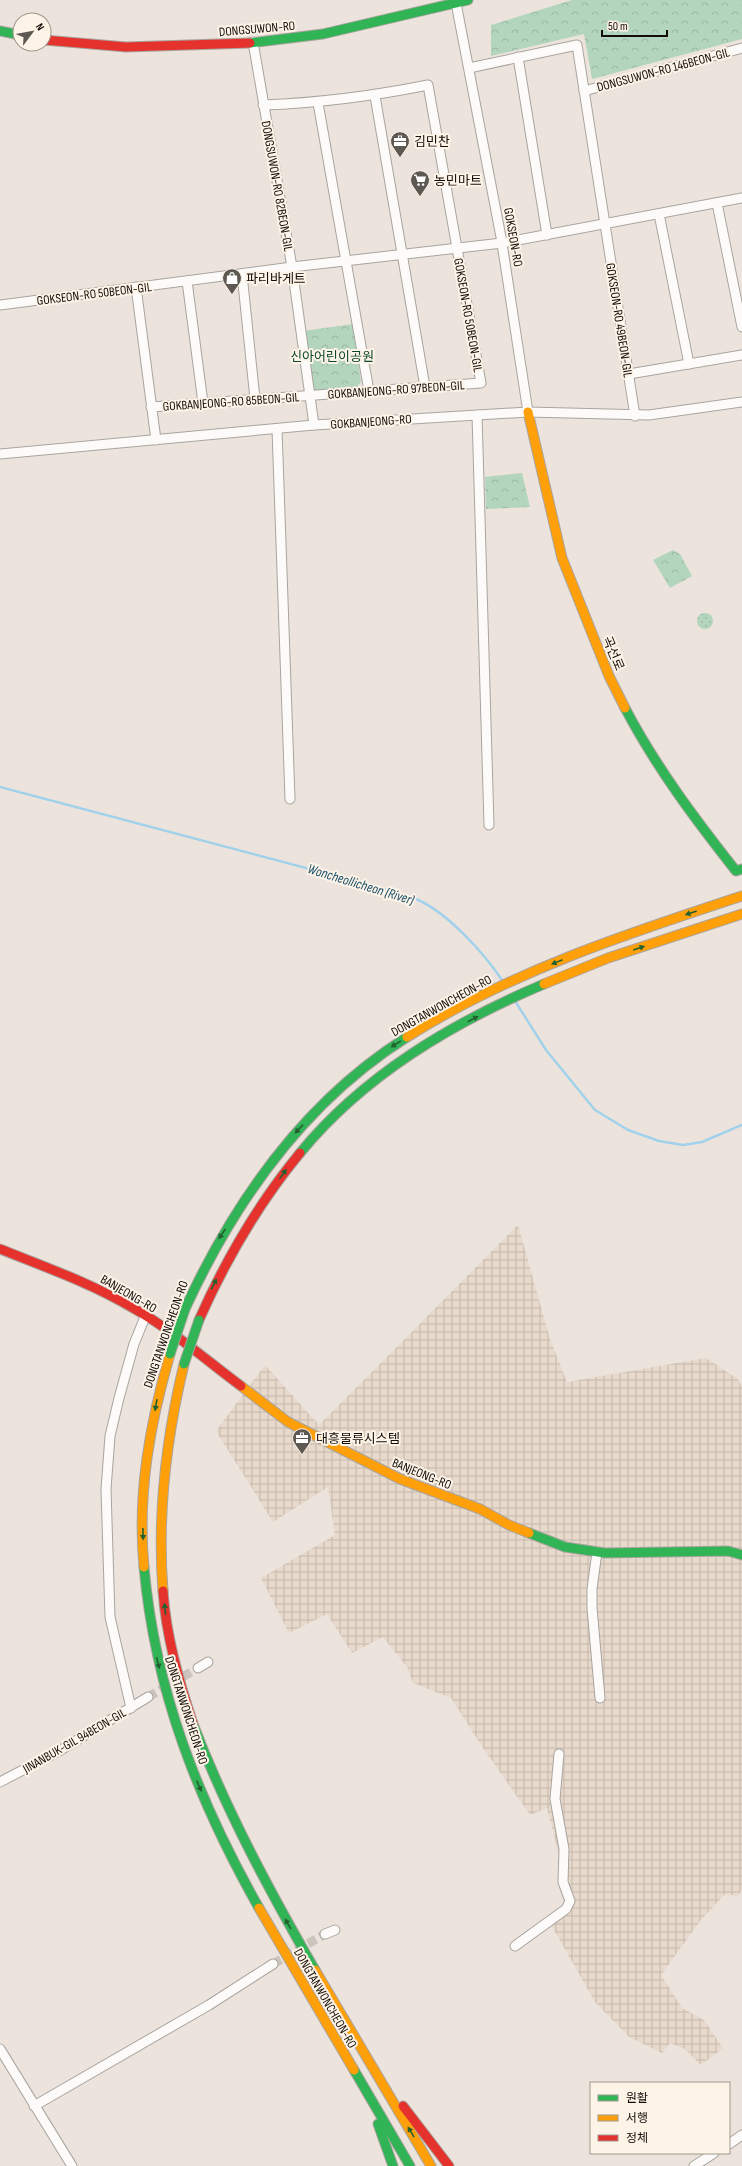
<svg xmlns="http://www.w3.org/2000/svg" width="742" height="2166" viewBox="0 0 742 2166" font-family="'Sofia Sans Condensed','Noto Sans KR',sans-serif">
<defs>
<pattern id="industrial-grid" width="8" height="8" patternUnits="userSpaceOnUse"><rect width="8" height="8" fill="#e7d9cb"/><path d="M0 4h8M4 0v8" fill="none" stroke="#c5b9ad"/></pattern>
<pattern id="grass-dots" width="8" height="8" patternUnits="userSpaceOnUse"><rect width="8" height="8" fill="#b3d5be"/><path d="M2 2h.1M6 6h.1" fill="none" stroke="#99b6a2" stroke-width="1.8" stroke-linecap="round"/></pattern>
<pattern id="forest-crowns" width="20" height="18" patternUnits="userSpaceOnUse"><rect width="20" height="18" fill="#b3d5be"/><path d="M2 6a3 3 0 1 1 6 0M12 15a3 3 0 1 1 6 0" fill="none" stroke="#99b6a2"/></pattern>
</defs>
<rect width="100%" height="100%" fill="#ece4dc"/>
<path fill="url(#industrial-grid)" d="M518,1225L550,1339L567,1382L706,1358L738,1379L742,1387V1890L738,1896L725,1894L701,1920L661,1975L682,2008L704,2020L723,2048L701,2065L685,2049L670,2043L662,2053L629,2037L595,2002L550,1923L570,1897L547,1808L530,1815L481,1745L451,1698L413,1683L407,1667L383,1637L352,1653L327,1614L289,1633L261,1578L335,1535L328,1487L273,1522L216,1431L265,1365L319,1425Z"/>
<circle fill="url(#grass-dots)" cx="705" cy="621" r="8"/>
<g fill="url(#forest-crowns)">
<path d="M572,0H742V39L592,79L584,34L491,56V25Z"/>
<path d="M353,324L361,382L357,387L315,392L310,388L303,331Z"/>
<path d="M522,473L530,507L486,509L485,477Z"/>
<path d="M673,550L680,554L692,576L670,588L653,560Z"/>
</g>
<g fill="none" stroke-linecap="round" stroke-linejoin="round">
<g stroke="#a2d1ec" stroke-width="2.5">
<path d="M0,787L378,887C390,891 403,894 416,899C447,912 483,952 502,980"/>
<path d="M515,1001L546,1050L595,1110L628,1130L659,1141L683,1145L702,1142L742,1125"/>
</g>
<g stroke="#cbc4bc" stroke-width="9" stroke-dasharray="9 4.5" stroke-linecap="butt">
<path d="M148,1697L198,1668"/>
<path d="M273,1964L325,1934"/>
</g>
<g stroke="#a9a49e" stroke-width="11">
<g id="street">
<path d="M456,3L501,237L528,412"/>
<path d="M253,42L292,267L314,425"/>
<path d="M518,57L547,235"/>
<path d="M469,68L577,45L635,416"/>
<path d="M584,91L742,48"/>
<path d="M375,96L425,387"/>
<path d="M318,103L369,391"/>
<path d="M717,203L742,327"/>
<path d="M659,214L689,364"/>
<path d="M242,274L255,399"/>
<path d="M187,281L203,403"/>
<path d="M136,287L156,440"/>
<path d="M0,305L292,267L502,243L742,198"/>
<path d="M629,374L742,355"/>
<path d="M151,407L481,383L428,85C373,96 320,103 263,105"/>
<path d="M477,415L489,825"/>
<path d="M277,429L290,799"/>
<path d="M0,454L314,425L528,412L649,415L742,402"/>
<path d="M597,1552L592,1589V1608L600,1698"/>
<path d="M198,1668L208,1662"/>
<path d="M131,1708L110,1617L106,1489L110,1436L119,1398L134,1344L145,1317"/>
<path d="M0,1782L59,1751L148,1697"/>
<path d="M325,1934L335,1930"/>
<path d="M515,1946L566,1909L570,1901L563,1882L564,1849L555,1799L559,1754"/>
<path d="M0,2049L72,2166"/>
<path d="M34,2106L209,2005L273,1964"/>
<path d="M729,2144L742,2135"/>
<path d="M694,2166L714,2153"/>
</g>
</g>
<g stroke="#a9a49e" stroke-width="11">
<g id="fast">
<path d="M0,31L20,35"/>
<path d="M250,43L323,34L468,0"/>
<path d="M625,708C656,767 695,819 736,871L742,869"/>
<path d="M300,1153C364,1075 452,1023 544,984"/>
<path d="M185,1309C235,1200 304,1102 407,1037"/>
<path d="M529,1533L565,1547L605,1553L728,1551L742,1555"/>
<path d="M144,1567C155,1691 198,1800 259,1908"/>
<path d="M193,1724C226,1810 269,1890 315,1970"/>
<path d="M354,2070L410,2166"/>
<path d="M378,2124L393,2166"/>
</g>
</g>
<g stroke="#a9a49e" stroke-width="11">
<g id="slow">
<path d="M528,412L562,558L609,676L625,708"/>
<path d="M544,984L608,958L742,914"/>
<path d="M407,1037C510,972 626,934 742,896"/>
<path d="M241,1386L288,1422L400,1479L480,1509L509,1525L529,1533"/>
<path d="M144,1567C137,1494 150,1423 170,1354"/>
<path d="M163,1591C157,1514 166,1439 184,1364"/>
<path d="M259,1908L354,2070"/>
<path d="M315,1970L431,2166"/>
</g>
</g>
<g stroke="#a9a49e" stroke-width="11">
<g id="jam">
<path d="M44,40L126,47L250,43"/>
<path d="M0,1249C45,1267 91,1283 133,1308C171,1329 206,1360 241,1386"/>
<path d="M199,1320C226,1259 258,1204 300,1153"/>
<path d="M163,1591C166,1636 179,1681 193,1724"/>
<path d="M403,2106L449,2166"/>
</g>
</g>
<use href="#street" stroke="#fcfbfa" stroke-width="9"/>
<use href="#fast" stroke="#30b455" stroke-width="9"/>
<use href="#slow" stroke="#ff9f0a" stroke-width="9"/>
<use href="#jam" stroke="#e5322d" stroke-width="9"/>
<g stroke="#a9a49e" stroke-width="11" stroke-linecap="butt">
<g id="fast-bridge">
<path d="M170,1354L185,1309"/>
<path d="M184,1364L199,1320"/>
</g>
</g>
<use href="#fast-bridge" stroke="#30b455" stroke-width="9"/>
</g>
<defs><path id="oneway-solid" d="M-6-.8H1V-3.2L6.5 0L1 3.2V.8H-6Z"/></defs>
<g fill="#21602f">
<use href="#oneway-solid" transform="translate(691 913) rotate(161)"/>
<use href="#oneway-solid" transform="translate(639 948) rotate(-19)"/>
<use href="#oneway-solid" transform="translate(557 962) rotate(158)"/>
<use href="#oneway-solid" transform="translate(473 1019) rotate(-28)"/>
<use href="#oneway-solid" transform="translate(396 1044) rotate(148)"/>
<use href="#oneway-solid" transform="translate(299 1129) rotate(133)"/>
<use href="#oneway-solid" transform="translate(283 1174) rotate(-54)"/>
<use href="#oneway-solid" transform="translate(222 1234) rotate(124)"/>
<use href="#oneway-solid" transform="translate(214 1284) rotate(-64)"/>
<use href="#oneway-solid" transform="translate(156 1405) rotate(100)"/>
<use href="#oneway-solid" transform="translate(143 1534) rotate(89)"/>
<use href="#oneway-solid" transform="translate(165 1609) rotate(-97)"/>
<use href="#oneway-solid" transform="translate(158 1663) rotate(76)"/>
<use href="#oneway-solid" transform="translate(199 1786) rotate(67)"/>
<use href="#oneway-solid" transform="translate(288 1924) rotate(-120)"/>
<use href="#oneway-solid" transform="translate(411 2132) rotate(-121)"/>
</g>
<defs>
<g id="office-pin" transform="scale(1)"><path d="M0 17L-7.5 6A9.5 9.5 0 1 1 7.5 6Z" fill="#5e5853" stroke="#fdf3e7"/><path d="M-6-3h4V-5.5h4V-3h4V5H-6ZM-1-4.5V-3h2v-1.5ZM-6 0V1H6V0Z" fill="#fff"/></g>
<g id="supermarket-pin" transform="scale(1)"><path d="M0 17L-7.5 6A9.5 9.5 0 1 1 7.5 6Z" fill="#5e5853" stroke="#fdf3e7"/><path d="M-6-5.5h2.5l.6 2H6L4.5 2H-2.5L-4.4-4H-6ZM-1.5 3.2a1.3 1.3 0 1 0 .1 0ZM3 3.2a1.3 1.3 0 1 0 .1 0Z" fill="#fff"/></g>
<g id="shop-pin" transform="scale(1)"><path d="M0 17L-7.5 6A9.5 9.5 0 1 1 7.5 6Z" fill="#5e5853" stroke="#fdf3e7"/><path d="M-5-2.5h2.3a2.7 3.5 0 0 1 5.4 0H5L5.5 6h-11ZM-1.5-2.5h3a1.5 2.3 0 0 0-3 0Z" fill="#fff"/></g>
</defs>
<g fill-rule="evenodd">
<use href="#office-pin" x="400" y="141"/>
<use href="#supermarket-pin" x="420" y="180"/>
<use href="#shop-pin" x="232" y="278"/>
<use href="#office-pin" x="302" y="1438"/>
</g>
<g text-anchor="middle" stroke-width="4" stroke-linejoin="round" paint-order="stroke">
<g font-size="13" fill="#120d09" stroke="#fdf3e7">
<text transform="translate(257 28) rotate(-5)" y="5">DONGSUWON-RO</text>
<text transform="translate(663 69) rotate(-15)" y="5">DONGSUWON-RO 146BEON-GIL</text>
<text transform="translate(278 186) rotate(80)" y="5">DONGSUWON-RO 82BEON-GIL</text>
<text transform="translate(514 237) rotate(80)" y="5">GOKSEON-RO</text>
<text transform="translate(94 293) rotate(-7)" y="5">GOKSEON-RO 50BEON-GIL</text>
<text transform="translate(469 315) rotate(80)" y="5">GOKSEON-RO 50BEON-GIL</text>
<text transform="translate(620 320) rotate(81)" y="5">GOKSEON-RO 49BEON-GIL</text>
<text transform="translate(396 389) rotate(-4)" y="5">GOKBANJEONG-RO 97BEON-GIL</text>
<text transform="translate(231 401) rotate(-4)" y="5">GOKBANJEONG-RO 85BEON-GIL</text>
<text transform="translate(371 421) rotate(-4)" y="5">GOKBANJEONG-RO</text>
<text transform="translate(614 653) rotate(67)" y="5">곡선로</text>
<text transform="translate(441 1005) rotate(-29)" y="5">DONGTANWONCHEON-RO</text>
<text transform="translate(129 1293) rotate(30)" y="5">BANJEONG-RO</text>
<text transform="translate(165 1334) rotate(-71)" y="5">DONGTANWONCHEON-RO</text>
<text transform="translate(422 1473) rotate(22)" y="5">BANJEONG-RO</text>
<text transform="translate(187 1710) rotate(72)" y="5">DONGTANWONCHEON-RO</text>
<text transform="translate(74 1740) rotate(-30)" y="5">JINANBUK-GIL 94BEON-GIL</text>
<text transform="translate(326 1998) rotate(60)" y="5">DONGTANWONCHEON-RO</text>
</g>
<g font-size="13" fill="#120d09" stroke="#fdf3e7" text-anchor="start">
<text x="414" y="146">김민찬</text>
<text x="434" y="185">농민마트</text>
<text x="246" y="283">파리바게트</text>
<text x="316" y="1443">대흥물류시스템</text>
</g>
<g font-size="13" fill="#0b472f" stroke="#fdf3e7">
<text x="332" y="361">신아어린이공원</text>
</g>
<g font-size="14" font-style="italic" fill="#19506c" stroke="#fdf3e7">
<text transform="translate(361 884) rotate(17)" y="5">Woncheollicheon (River)</text>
</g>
</g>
<rect x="590" y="2082" width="140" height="72" fill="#fdf3e7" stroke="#9f978e"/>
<rect x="598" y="2095" width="20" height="6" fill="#30b455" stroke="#9f978e"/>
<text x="626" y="2102" font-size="12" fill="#120d09">원활</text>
<rect x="598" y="2115" width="20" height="6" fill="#ff9f0a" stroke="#9f978e"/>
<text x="626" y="2122" font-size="12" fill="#120d09">서행</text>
<rect x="598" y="2135" width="20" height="6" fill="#e5322d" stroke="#9f978e"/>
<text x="626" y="2142" font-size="12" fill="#120d09">정체</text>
<g transform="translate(32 32) rotate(58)"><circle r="19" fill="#fdf3e7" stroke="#9f978e"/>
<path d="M0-3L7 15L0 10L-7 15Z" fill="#5e5853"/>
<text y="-6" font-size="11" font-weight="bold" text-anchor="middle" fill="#120d09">N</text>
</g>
<path d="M602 30v6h65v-6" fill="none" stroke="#120d09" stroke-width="2"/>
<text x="608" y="30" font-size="12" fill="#120d09" stroke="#fdf3e7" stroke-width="3" paint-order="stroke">50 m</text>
</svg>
